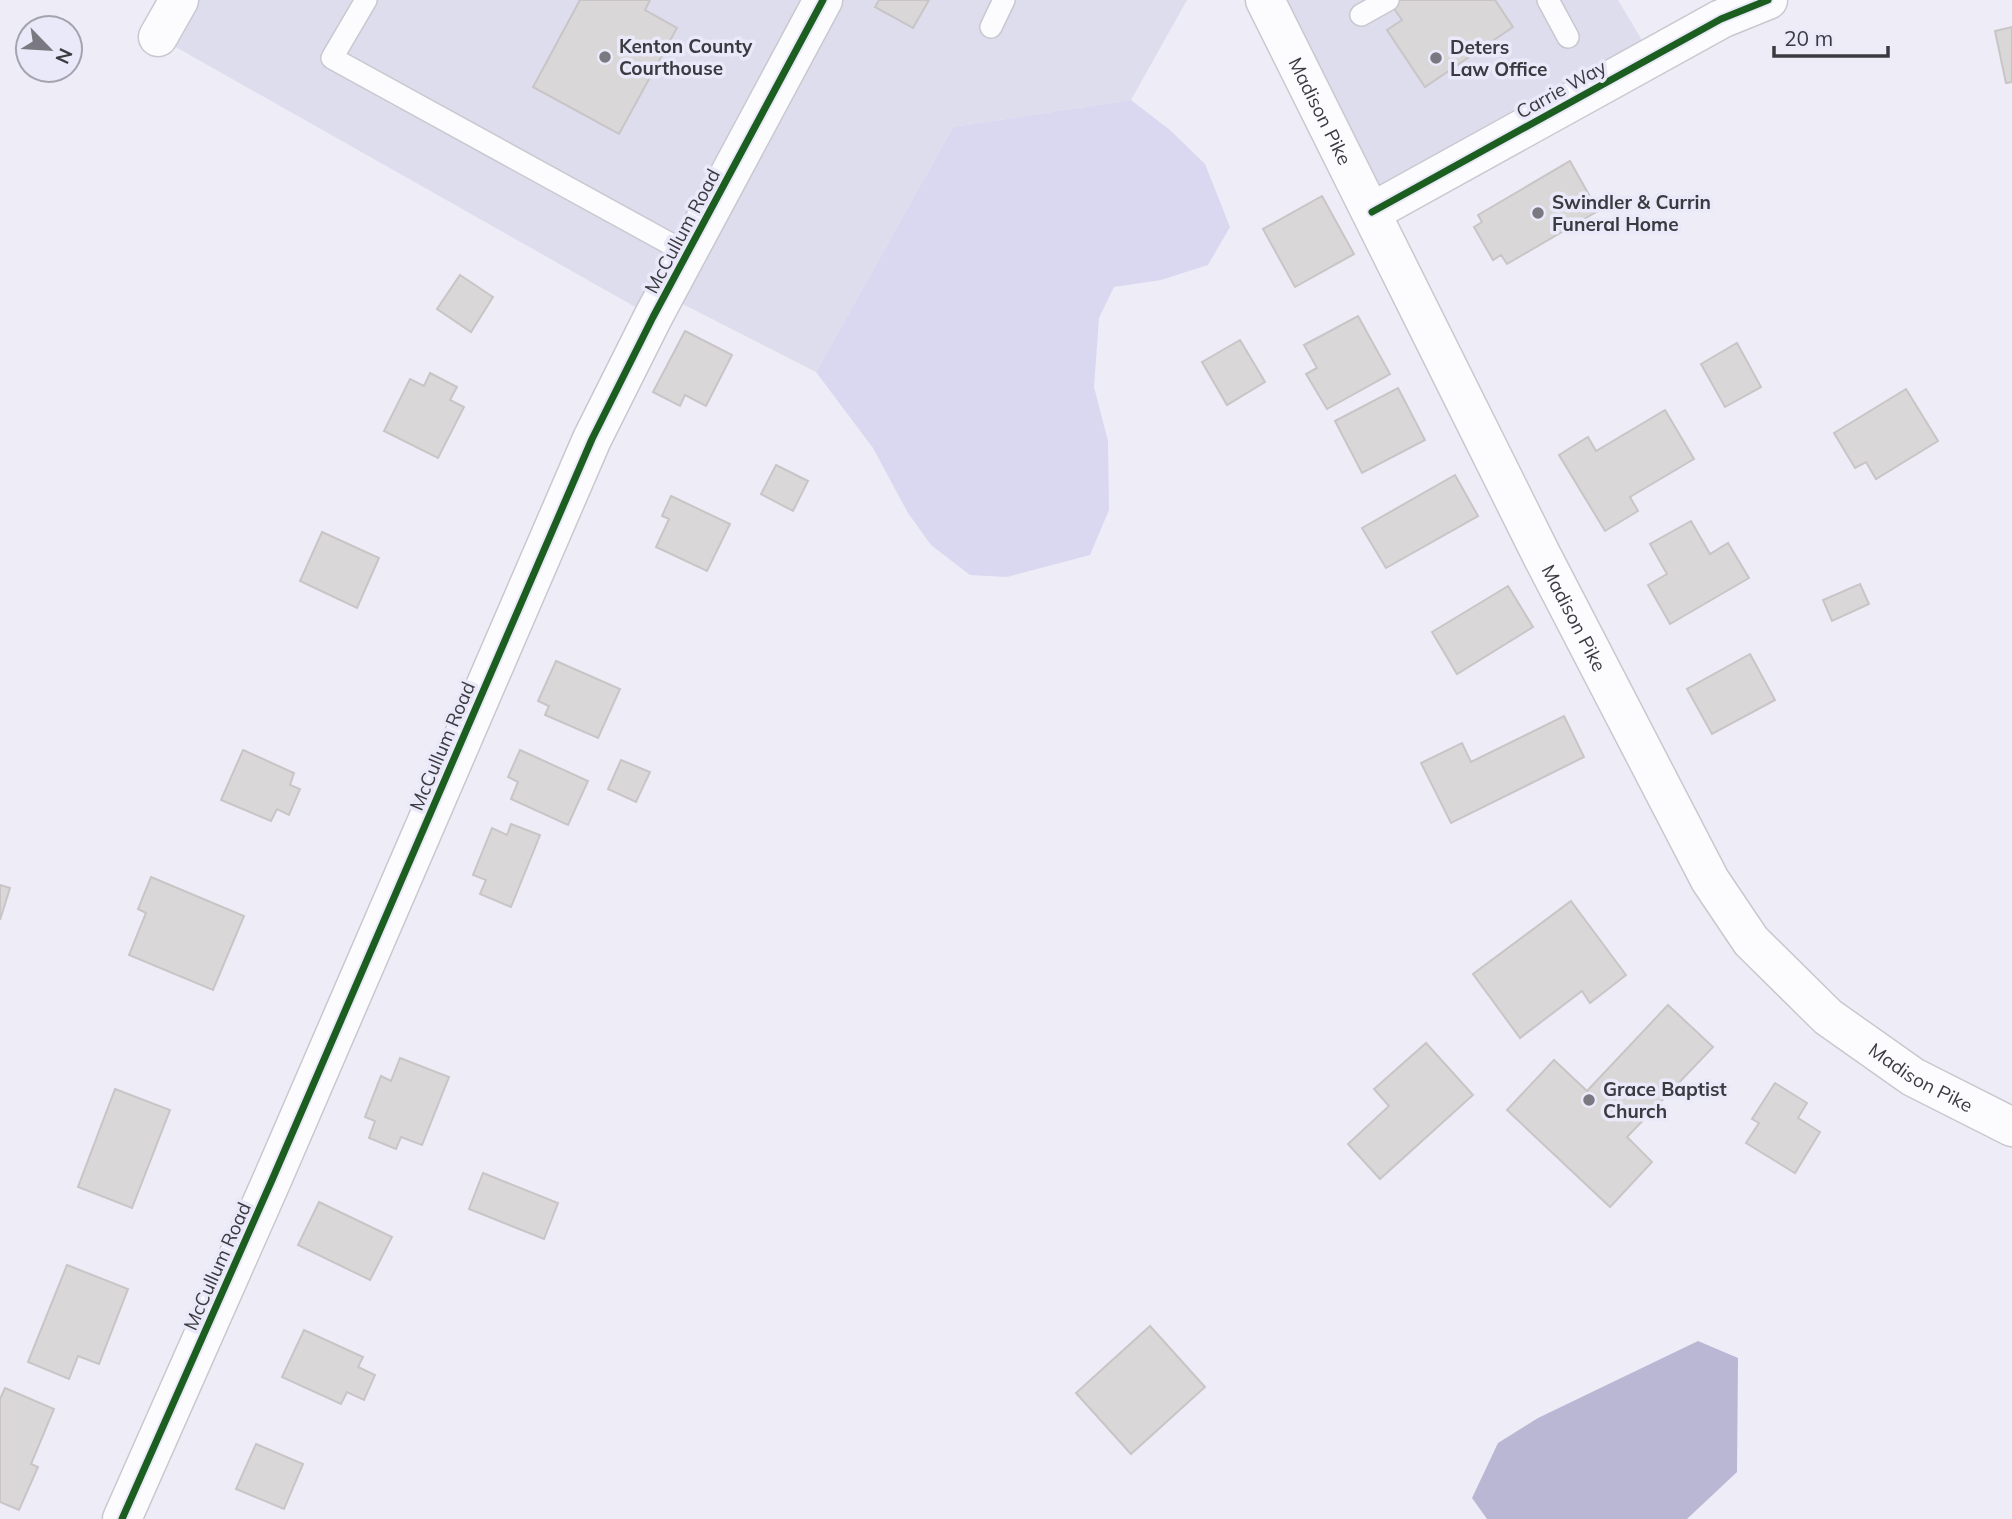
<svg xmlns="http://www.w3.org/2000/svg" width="2012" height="1519" viewBox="0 0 2012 1519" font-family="Mulish,sans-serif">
<rect width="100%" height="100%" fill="#eeecf6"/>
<g fill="#deddee">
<path d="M179,0H1187L1131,100L953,127L816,372L665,295L653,317L158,37Z"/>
<path d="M1265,0H1618L1652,57L1372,212Z"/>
</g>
<path fill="#dad8f0" d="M1131,100L1170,130L1205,164L1230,227L1208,265L1161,280L1114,287L1099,318L1094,387L1108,441L1109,510L1090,555L1007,577L970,575L931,545L908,513L873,448L816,372L953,127Z"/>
<path fill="#bab7d4" d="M1698,1341L1738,1358L1737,1472L1687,1519H1487L1472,1498L1498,1443L1538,1418Z"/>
<g fill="#dad7d9" stroke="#c9c5c7" stroke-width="2">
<path d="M580,0H650L645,10L677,28L619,134L533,87Z"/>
<path d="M879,0H929L913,28L875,7Z"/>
<path d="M1388,0H1495L1513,27L1425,87L1387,30L1402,20Z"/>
<path d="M2012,27V82L2006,83L1995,31Z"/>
<path d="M1570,161L1598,211L1507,264L1501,255L1493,260L1474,227L1482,222L1478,215Z"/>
<path d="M1322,196L1354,254L1295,287L1263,229Z"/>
<path d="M460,275L493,297L471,332L437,309Z"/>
<path d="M1358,316L1390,374L1327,409L1306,374L1317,368L1304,345Z"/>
<path d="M685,331L732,355L706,406L685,395L680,406L653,392Z"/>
<path d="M1240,340L1265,382L1227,405L1202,362Z"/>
<path d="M1737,343L1761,387L1725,407L1701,364Z"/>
<path d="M430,373L457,387L450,400L464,407L438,458L384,431L410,379L424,386Z"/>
<path d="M1398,388L1425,440L1362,473L1335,421Z"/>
<path d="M1906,389L1938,441L1876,479L1866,462L1855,468L1834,433Z"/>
<path d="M1665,410L1694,459L1630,497L1638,511L1605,531L1559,455L1588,437L1596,451Z"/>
<path d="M776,465L808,481L793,511L761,494Z"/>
<path d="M1455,475L1478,516L1386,568L1362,528Z"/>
<path d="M671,496L730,524L707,571L656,547L669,519L662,516Z"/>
<path d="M1691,521L1710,554L1728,543L1749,578L1670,624L1648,585L1667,574L1650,544Z"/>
<path d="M322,532L379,558L357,608L300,581Z"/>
<path d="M1860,584L1869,604L1832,621L1823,600Z"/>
<path d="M1508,586L1533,627L1457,674L1432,632Z"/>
<path d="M1750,654L1775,700L1712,734L1687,689Z"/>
<path d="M556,661L620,689L598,738L545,715L549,706L538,701Z"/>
<path d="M1564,716L1584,757L1451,823L1421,763L1462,743L1471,762Z"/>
<path d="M243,750L294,773L290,785L300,789L289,815L277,809L271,821L221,800Z"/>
<path d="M520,750L588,781L568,825L511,799L518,782L508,777Z"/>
<path d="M621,760L650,772L636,802L608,789Z"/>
<path d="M511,824L540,835L511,907L480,894L486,880L473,875L492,828L507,835Z"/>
<path d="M151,877L244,916L213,990L129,955L146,913L138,909Z"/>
<path d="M0,885L10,888L0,920Z"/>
<path d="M1571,901L1626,975L1590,1003L1582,991L1520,1038L1473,974Z"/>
<path d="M1668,1005L1713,1047L1627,1137L1652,1162L1610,1207L1507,1110L1554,1060L1587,1091Z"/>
<path d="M1426,1043L1473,1095L1380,1179L1348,1144L1389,1106L1374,1089Z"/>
<path d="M400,1058L449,1077L422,1145L401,1137L396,1149L369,1138L375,1121L365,1117L381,1076L391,1081Z"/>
<path d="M1775,1083L1807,1103L1798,1118L1820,1132L1795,1173L1746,1143L1759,1123L1752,1119Z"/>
<path d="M115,1089L170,1110L132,1208L78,1187Z"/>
<path d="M483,1173L558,1203L544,1239L469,1209Z"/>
<path d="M319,1202L392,1237L370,1280L298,1245Z"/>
<path d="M67,1265L128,1289L99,1364L78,1356L69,1379L28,1362Z"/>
<path d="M1150,1326L1205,1387L1131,1454L1076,1393Z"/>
<path d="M304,1330L363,1357L358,1367L375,1375L364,1400L347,1392L341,1404L282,1377Z"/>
<path d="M5,1388L54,1409L31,1464L38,1467L19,1510L0,1502V1399Z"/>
<path d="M256,1444L303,1464L284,1509L236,1489Z"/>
</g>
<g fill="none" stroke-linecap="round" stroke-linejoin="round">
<g stroke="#c9c8cf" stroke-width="24">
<g id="lane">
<path d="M366,0L332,58L687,253"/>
<path d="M1548,0L1568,37"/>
<path d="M1361,15L1388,0"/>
<path d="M991,27L1004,0"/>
</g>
</g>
<g stroke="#c9c8cf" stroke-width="41">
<g id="street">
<path d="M158,37L179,0"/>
<path d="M1372,212L1721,19L1768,0"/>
</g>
</g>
<g stroke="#c9c8cf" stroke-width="41">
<g id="secondary">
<path id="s1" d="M1265,0L1542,556L1710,880L1751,941L1828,1017L1913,1077L2012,1127"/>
<path d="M122,1519L272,1180L592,439L653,317L823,0"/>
</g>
</g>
<use href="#lane" stroke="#fcfcfe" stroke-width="21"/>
<use href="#street" stroke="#fcfcfe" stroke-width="38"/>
<use href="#secondary" stroke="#fcfcfe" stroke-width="38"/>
<g stroke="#eae9f9" stroke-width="11">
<g id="cycleway">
<path d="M1372,212L1721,19L1768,0"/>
<path d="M122,1519L272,1180L592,439L653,317L823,0"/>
</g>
</g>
<use href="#cycleway" stroke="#1b5e20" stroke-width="7"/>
</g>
<g fill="#7a7880" stroke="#eae9f9" stroke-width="2.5">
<circle cx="605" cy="57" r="7"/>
<circle cx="1436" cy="58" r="7"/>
<circle cx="1538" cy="213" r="7"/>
<circle cx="1589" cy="1100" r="7"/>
</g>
<g text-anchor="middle" stroke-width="7" stroke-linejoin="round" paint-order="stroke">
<g font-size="19" font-weight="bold" fill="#3b3a40" stroke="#eae9f9" text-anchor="start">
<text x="619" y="53">Kenton County<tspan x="619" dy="22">Courthouse</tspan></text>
<text x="1450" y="54">Deters<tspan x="1450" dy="22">Law Office</tspan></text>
<text x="1552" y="209">Swindler &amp; Currin<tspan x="1552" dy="22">Funeral Home</tspan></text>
<text x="1603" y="1096">Grace Baptist<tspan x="1603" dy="22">Church</tspan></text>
</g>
<g font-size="19" fill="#3b3a40" stroke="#eae9f9">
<text transform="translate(1561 89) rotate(-29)" y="7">Carrie Way</text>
<text dy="7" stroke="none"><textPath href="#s1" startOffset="124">Madison Pike</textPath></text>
<text transform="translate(682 231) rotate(-62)" y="7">McCullum Road</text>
<text dy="7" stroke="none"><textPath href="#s1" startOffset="691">Madison Pike</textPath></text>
<text transform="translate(442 746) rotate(-67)" y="7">McCullum Road</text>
<text dy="7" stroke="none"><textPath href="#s1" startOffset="1279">Madison Pike</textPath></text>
<text transform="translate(217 1266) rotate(-66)" y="7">McCullum Road</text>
</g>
</g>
<g transform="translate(49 49) rotate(115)"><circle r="33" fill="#eae9f9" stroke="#a4a3af" stroke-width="2"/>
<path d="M0-5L12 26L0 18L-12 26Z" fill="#7a7880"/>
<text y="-10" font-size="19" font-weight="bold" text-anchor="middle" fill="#3b3a40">N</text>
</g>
<path d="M1774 46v10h114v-10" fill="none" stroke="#3b3a40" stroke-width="3.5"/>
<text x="1784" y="46" font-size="21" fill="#3b3a40" stroke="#eae9f9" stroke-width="5" paint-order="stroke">20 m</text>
</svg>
